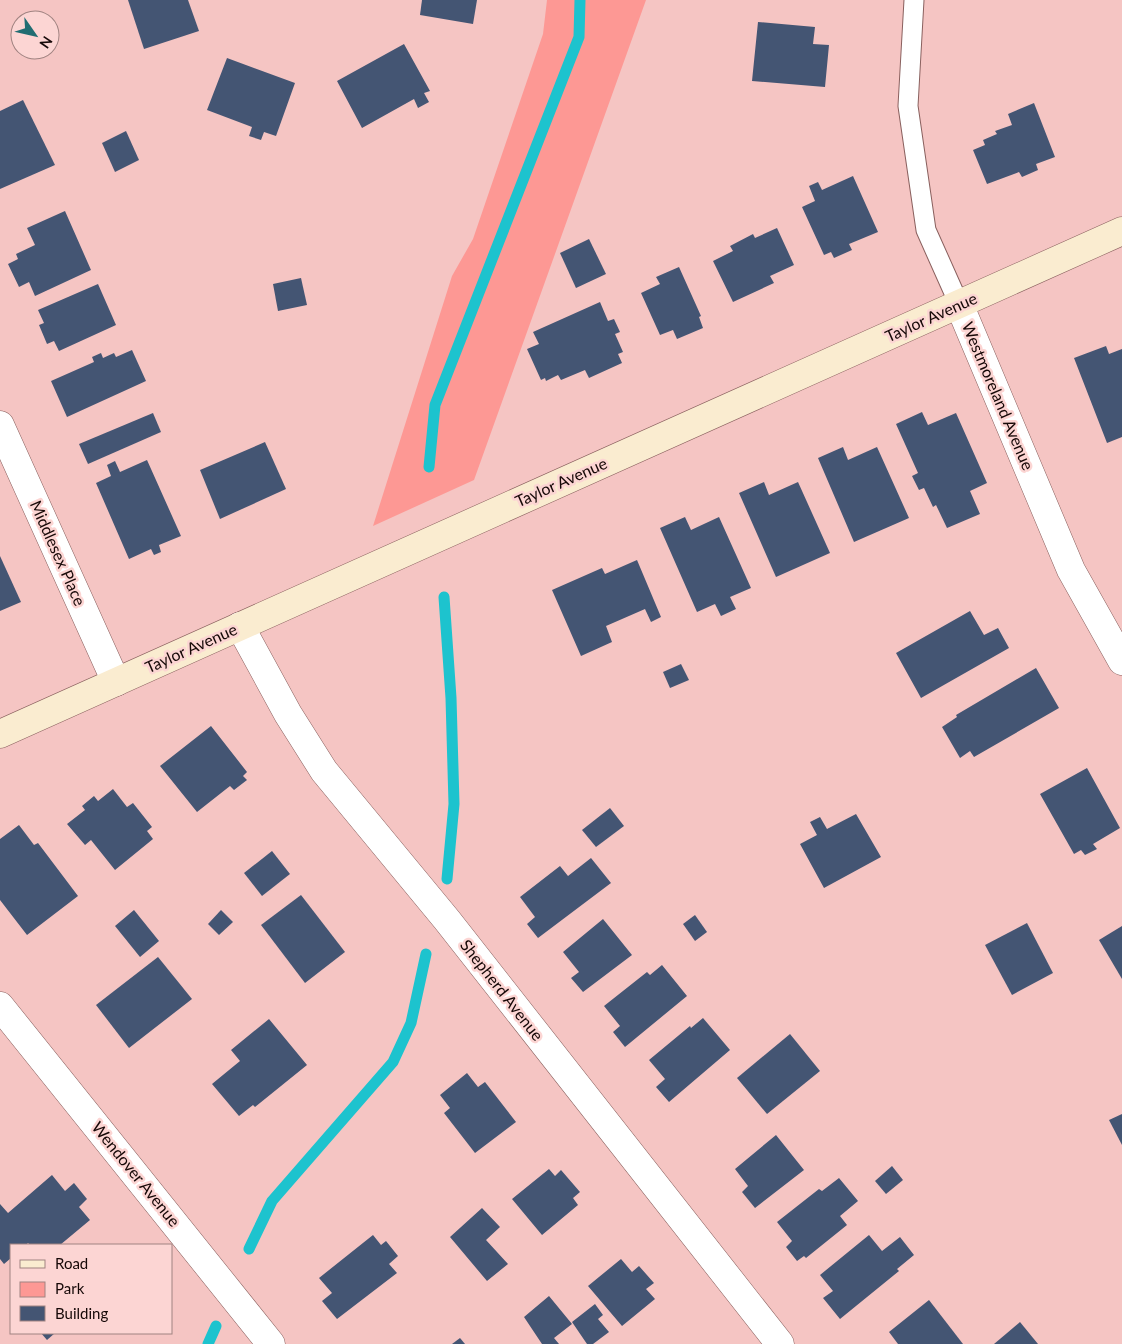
<svg xmlns="http://www.w3.org/2000/svg" width="1122" height="1344" viewBox="0 0 1122 1344" font-family="Lato,sans-serif">
<rect width="100%" height="100%" fill="#f5c5c3"/>
<path fill="#fd9894" d="M547,0H646L474,480L373,526L452,276L473,239L543,34Z"/>
<g fill="none" stroke-linecap="round" stroke-linejoin="round">
<g stroke="#1dc3ce" stroke-width="11">
<path d="M429,467L435,405L579,37L580,0"/>
<path d="M444,597L451,698L454,804L447,879"/>
<path d="M249,1249L272,1201L393,1062L411,1023L426,954"/>
<path d="M208,1344L216,1326"/>
</g>
</g>
<g fill="#445573">
<path d="M128,0H188L199,31L144,49Z"/>
<path d="M422,0H477L473,24L420,15Z"/>
<path d="M758,22L815,27L813,44L829,45L825,87L752,81Z"/>
<path d="M404,44L430,91L424,93L429,102L418,108L414,99L362,128L337,81Z"/>
<path d="M227,58L295,83L276,136L264,132L261,140L249,136L252,127L207,110Z"/>
<path d="M23,100L55,165L0,189V111Z"/>
<path d="M1034,103L1055,157L1036,164L1038,170L1022,177L1019,172L987,184L973,150L985,145L983,140L997,134L995,131L1012,125L1008,114Z"/>
<path d="M126,131L139,160L115,172L102,143Z"/>
<path d="M853,176L878,232L849,244L852,250L834,258L831,252L824,255L802,207L815,201L809,186L818,182L822,190Z"/>
<path d="M65,211L91,270L35,296L29,282L19,287L8,264L18,259L16,254L35,245L27,228Z"/>
<path d="M777,228L794,265L770,276L774,283L733,302L713,261L733,251L730,246L753,234L755,238Z"/>
<path d="M589,239L606,274L576,288L560,253Z"/>
<path d="M679,267L701,316L699,317L703,328L677,339L673,330L660,335L641,293L660,284L656,277Z"/>
<path d="M301,278L307,305L278,311L273,284Z"/>
<path d="M98,284L116,325L59,351L54,341L47,344L39,325L44,323L38,310Z"/>
<path d="M600,302L608,321L614,319L620,332L615,334L623,352L618,354L622,363L589,378L585,370L561,380L558,375L546,381L545,378L541,380L527,349L539,344L533,332Z"/>
<path d="M1106,346L1109,354L1122,349V437L1107,443L1074,358Z"/>
<path d="M132,350L146,381L67,417L51,381L94,362L92,357L101,353L103,358L114,353L116,357Z"/>
<path d="M922,412L928,425L956,413L987,483L970,491L980,514L947,528L936,505L933,507L924,488L919,490L912,476L918,473L896,424Z"/>
<path d="M153,413L161,432L88,464L79,444Z"/>
<path d="M265,442L286,489L220,519L200,470Z"/>
<path d="M843,447L848,460L877,447L909,518L854,542L818,458Z"/>
<path d="M147,460L181,536L159,545L161,552L154,555L151,549L129,559L96,483L111,476L107,465L115,461L120,472Z"/>
<path d="M764,482L769,495L798,482L830,553L776,577L739,493Z"/>
<path d="M685,517L691,530L719,517L751,588L730,597L736,609L721,616L715,604L697,612L660,528Z"/>
<path d="M0,556L21,602L0,611Z"/>
<path d="M637,560L661,617L651,622L645,609L606,626L612,642L581,656L552,590L602,568L605,574Z"/>
<path d="M970,611L984,635L998,628L1009,648L921,698L896,653Z"/>
<path d="M681,664L689,680L670,688L663,672Z"/>
<path d="M1036,668L1059,708L974,757L970,751L960,758L942,727L957,717L956,715Z"/>
<path d="M211,726L247,772L243,776L247,780L234,790L230,786L197,812L160,766Z"/>
<path d="M1087,768L1120,828L1093,844L1097,849L1085,855L1081,850L1074,854L1040,794Z"/>
<path d="M113,789L127,807L133,803L152,827L147,831L153,839L115,870L91,840L85,845L67,824L85,810L82,806L94,796L98,801Z"/>
<path d="M610,808L624,826L596,847L582,830Z"/>
<path d="M856,814L881,857L824,888L800,844L817,835L810,822L820,817L827,829Z"/>
<path d="M19,825L34,845L38,843L78,896L27,935L0,900V839Z"/>
<path d="M272,851L290,874L262,896L244,873Z"/>
<path d="M591,858L611,883L538,938L527,924L535,917L520,897L560,866L568,876Z"/>
<path d="M301,895L345,952L305,983L261,925Z"/>
<path d="M134,910L159,941L140,957L115,926Z"/>
<path d="M221,910L233,922L219,935L208,924Z"/>
<path d="M695,915L707,932L695,941L683,924Z"/>
<path d="M603,919L632,955L583,992L571,978L579,972L563,952Z"/>
<path d="M1027,923L1053,973L1012,995L985,945Z"/>
<path d="M1122,926V979L1099,940Z"/>
<path d="M158,957L192,999L129,1048L96,1005Z"/>
<path d="M662,965L687,996L625,1047L613,1032L620,1026L604,1006L647,972L650,975Z"/>
<path d="M703,1018L730,1050L669,1102L656,1087L665,1079L649,1060L690,1026L691,1028Z"/>
<path d="M269,1019L307,1065L255,1107L253,1105L239,1116L212,1084L240,1061L231,1050Z"/>
<path d="M790,1034L820,1071L767,1114L737,1078Z"/>
<path d="M467,1073L478,1087L485,1082L516,1122L475,1153L444,1113L450,1108L440,1095Z"/>
<path d="M1122,1114V1145L1109,1120Z"/>
<path d="M776,1135L804,1170L755,1208L742,1192L748,1186L735,1169Z"/>
<path d="M892,1166L903,1180L886,1194L875,1181Z"/>
<path d="M549,1169L555,1176L561,1170L580,1192L573,1198L578,1205L542,1235L512,1199Z"/>
<path d="M52,1175L65,1191L74,1183L87,1199L79,1207L90,1220L60,1245H30L28,1243L26,1245H11V1258L4,1264L0,1259V1204L8,1213Z"/>
<path d="M839,1178L858,1201L840,1216L847,1225L806,1258L804,1256L797,1261L786,1247L792,1241L777,1222L819,1189L822,1191Z"/>
<path d="M482,1208L500,1227L486,1240L508,1264L487,1281L450,1237Z"/>
<path d="M373,1235L381,1245L386,1241L398,1256L389,1264L397,1273L337,1319L322,1301L332,1293L319,1278Z"/>
<path d="M869,1235L882,1251L900,1237L914,1255L897,1269L899,1271L840,1319L823,1298L833,1291L820,1275Z"/>
<path d="M621,1259L632,1272L639,1266L654,1283L646,1289L655,1299L622,1326L588,1286Z"/>
<path d="M549,1296L572,1324L554,1338L559,1344H542L524,1317Z"/>
<path d="M929,1300L963,1344H898L889,1332Z"/>
<path d="M595,1304L603,1315L598,1319L609,1332L593,1344H587L572,1322Z"/>
<path d="M1020,1322L1038,1344H994Z"/>
<path d="M41,1333H55L47,1340Z"/>
<path d="M460,1338L465,1344H452Z"/>
</g>
<g fill="none" stroke-linecap="round" stroke-linejoin="round">
<g stroke="#89605e" stroke-width="21">
<path id="service" d="M914,0L908,106L926,230L959,304"/>
</g>
<g stroke="#89605e" stroke-width="29">
<g id="minor">
<path d="M959,304L1071,570L1122,661"/>
<path d="M0,425L116,682"/>
<path d="M240,626L288,714L324,771L447,920L780,1344"/>
<path d="M0,1006L271,1344"/>
</g>
</g>
<g stroke="#89605e" stroke-width="29">
<path id="secondary" d="M0,734L1122,231"/>
</g>
<use href="#service" stroke="#fff" stroke-width="19"/>
<use href="#minor" stroke="#fff" stroke-width="28"/>
<use href="#secondary" stroke="#faecd0" stroke-width="28"/>
</g>
<g text-anchor="middle" stroke-width="5" stroke-linejoin="round" paint-order="stroke">
<g font-size="16" fill="#160807" stroke="#fcd5d3">
<text transform="translate(931 317) rotate(-24)" y="6">Taylor Avenue</text>
<text transform="translate(998 396) rotate(67)" y="6">Westmoreland Avenue</text>
<text transform="translate(561 482) rotate(-24)" y="6">Taylor Avenue</text>
<text transform="translate(58 553) rotate(66)" y="6">Middlesex Place</text>
<text transform="translate(191 648) rotate(-24)" y="6">Taylor Avenue</text>
<text transform="translate(502 990) rotate(52)" y="6">Shepherd Avenue</text>
<text transform="translate(136 1174) rotate(51)" y="6">Wendover Avenue</text>
</g>
</g>
<rect x="10" y="1244" width="162" height="90" fill="#fcd5d3" stroke="#a08381"/>
<rect x="20" y="1260" width="25" height="8" fill="#faecd0" stroke="#a08381"/>
<text x="55" y="1269" font-size="15" fill="#160807">Road</text>
<rect x="20" y="1282" width="25" height="15" fill="#fd9894" stroke="#a08381"/>
<text x="55" y="1294" font-size="15" fill="#160807">Park</text>
<rect x="20" y="1306" width="25" height="15" fill="#445573" stroke="#a08381"/>
<text x="55" y="1319" font-size="15" fill="#160807">Building</text>
<g transform="translate(35 35) rotate(124)"><circle r="24" fill="#fcd5d3" stroke="#a08381"/>
<path d="M0-4L9 19L0 12L-9 19Z" fill="#216d72"/>
<text y="-8" font-size="14" font-weight="bold" text-anchor="middle" fill="#160807">N</text>
</g>
</svg>
